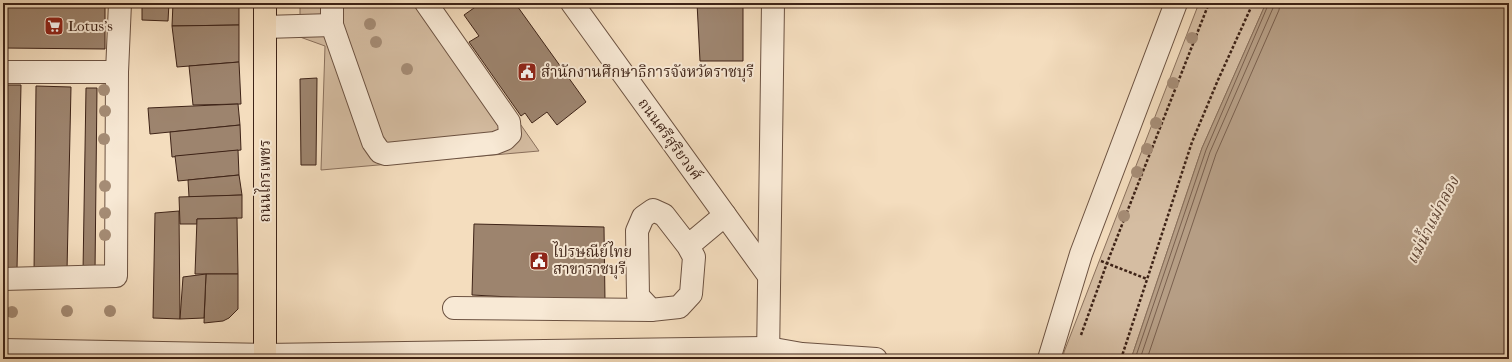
<svg xmlns="http://www.w3.org/2000/svg" width="1512" height="362" viewBox="0 0 1512 362" font-family="'IM FELL French Canon','Noto Serif Thai',serif">
<rect width="100%" height="100%" fill="#f4ddbe"/>
<filter id="stains"><feTurbulence type="fractalNoise" baseFrequency=".005" numOctaves="4"/><feColorMatrix values="0 0 0 0 .2 0 0 0 0 .09 0 0 0 0 .02 0 0 0 .5 -.17"/></filter>
<radialGradient id="worn" r=".72"><stop offset=".6" stop-color="#630" stop-opacity="0"/><stop offset="1" stop-color="#630" stop-opacity=".3"/></radialGradient>
<g fill="#d5bda2" stroke="#8a705c">
<path d="M300,3H436L539,151L321,170L325,46L300,37Z"/>
<path d="M1199,3H1266L1202,148L1131,359H1063L1064,352Z"/>
</g>
<path fill="#b69e85" stroke="#866d59" d="M1266,3H1509V359H1131L1202,148Z"/>
<g fill="none" stroke-linecap="round" stroke-linejoin="round">
<g stroke="#7a604e" stroke-width="1">
<path d="M1135,359L1206,150L1269,3"/>
<path d="M1140,359L1210,152L1273,8L1274,3"/>
<path d="M1147,359L1216,154L1279,10L1280,3"/>
</g>
</g>
<g fill="#9d846e" stroke="#3e2317">
<path d="M3,3H105V49L3,48Z"/>
<path d="M142,3H169L168,21L142,20Z"/>
<path d="M173,3H239V25L172,26Z"/>
<path d="M481,3H515L586,102L557,125L547,112L532,123L525,113L521,116L469,42L479,36L464,15Z"/>
<path d="M697,3H743V61H700Z"/>
<path d="M239,25V62L177,67L172,26Z"/>
<path d="M239,62L241,104L193,105L189,66Z"/>
<path d="M317,78L316,165H301L300,79Z"/>
<path d="M3,85H21L17,269H3Z"/>
<path d="M36,86L71,87L67,271L34,272Z"/>
<path d="M86,88H97L95,272H83Z"/>
<path d="M238,104L240,125L150,134L148,108Z"/>
<path d="M240,125L241,150L172,157L170,132Z"/>
<path d="M238,150L239,175L178,181L175,156Z"/>
<path d="M239,175L242,195L189,197L188,180Z"/>
<path d="M242,195V218L197,219V224H180L179,197Z"/>
<path d="M179,211L180,319L153,318L155,213Z"/>
<path d="M237,218L238,274H195L197,219Z"/>
<path d="M474,224L604,227L605,302L472,295Z"/>
<path d="M206,274H238V309L229,318L223,321L204,323Z"/>
<path d="M206,274L204,318L180,319L183,277Z"/>
</g>
<g fill="none" stroke-linecap="round" stroke-linejoin="round">
<g stroke="#6c5241" stroke-width="24">
<g id="minor">
<path d="M332,3V25L373,142L380,152L386,154L495,143L505,139L510,134L509,122L426,3"/>
<path d="M572,3L769,276"/>
<path d="M265,27L332,25"/>
<path d="M3,72H117"/>
<path d="M688,246L664,215L653,210L643,217L637,231L638,296L651,310L679,307L691,294L694,257L688,246L725,215"/>
<path d="M3,279L116,276L117,72L120,3"/>
<path d="M454,308L651,310"/>
<path d="M3,350L265,355L768,348L802,354L876,359"/>
<path d="M768,359L773,3"/>
<path d="M1049,359L1081,254L1176,3"/>
</g>
</g>
<g stroke="#3e2317" stroke-width="24">
<path id="major" d="M265,3V359"/>
</g>
<g stroke="#3e2317" stroke-width="2.5" stroke-dasharray="3 2" stroke-linecap="butt">
<path d="M1101,261L1147,279"/>
<path d="M1081,335L1107,263L1209,3"/>
<path d="M1121,359L1192,142L1218,80L1253,3"/>
</g>
<use href="#minor" stroke="#f8e9d5" stroke-width="22"/>
<use href="#major" stroke="#f4ddbe" stroke-width="22"/>
</g>
<g fill="#a58c75">
<circle cx="370" cy="24" r="6"/>
<circle cx="1192" cy="38" r="6"/>
<circle cx="376" cy="42" r="6"/>
<circle cx="407" cy="69" r="6"/>
<circle cx="1173" cy="83" r="6"/>
<circle cx="104" cy="90" r="6"/>
<circle cx="105" cy="111" r="6"/>
<circle cx="1156" cy="123" r="6"/>
<circle cx="104" cy="139" r="6"/>
<circle cx="1147" cy="149" r="6"/>
<circle cx="1137" cy="172" r="6"/>
<circle cx="105" cy="186" r="6"/>
<circle cx="105" cy="213" r="6"/>
<circle cx="1124" cy="216" r="6"/>
<circle cx="105" cy="235" r="6"/>
<circle cx="67" cy="311" r="6"/>
<circle cx="110" cy="311" r="6"/>
<circle cx="12" cy="312" r="6"/>
</g>
<defs>
<g id="supermarket-square" transform="scale(1)"><rect x="-9" y="-9" width="18" height="18" rx="4" fill="#8f2418" stroke="#f8e9d5"/><path d="M-6-5.5h2.5l.6 2H6L4.5 2H-2.5L-4.4-4H-6ZM-1.5 3.2a1.3 1.3 0 1 0 .1 0ZM3 3.2a1.3 1.3 0 1 0 .1 0Z" fill="#fff"/></g>
<g id="civic-square" transform="scale(1)"><rect x="-9" y="-9" width="18" height="18" rx="4" fill="#8f2418" stroke="#f8e9d5"/><path d="M-.6-6.5H3V-4.5H.6V-3L4-1V1h2V6H-6V1h2V-1L-.6-3ZM-1.2 2.5V6h2.4V2.5Z" fill="#fff"/></g>
</defs>
<g fill-rule="evenodd">
<use href="#supermarket-square" x="54" y="26"/>
<use href="#civic-square" x="527" y="72"/>
<use href="#civic-square" x="539" y="261"/>
</g>
<g text-anchor="middle" stroke-width="4" stroke-linejoin="round" paint-order="stroke">
<g font-size="15" fill="#3e2317" stroke="#f8e9d5" text-anchor="start">
<text x="68" y="31">Lotus's</text>
<text x="541" y="77">สำนักงานศึกษาธิการจังหวัดราชบุรี</text>
<text x="553" y="257">ไปรษณีย์ไทย<tspan x="553" dy="17">สาขาราชบุรี</tspan></text>
</g>
<g font-size="15" fill="#3e2317" stroke="#f8e9d5">
<text transform="translate(670 139) rotate(54)" y="5">ถนนศรีสุริยวงศ์</text>
<text transform="translate(265 181) rotate(-90)" y="5">ถนนไกรเพชร</text>
</g>
<g font-size="16" font-style="italic" fill="#624838" stroke="#f8e9d5">
<text transform="translate(1432 220) rotate(-63)" y="6">แม่น้ำแม่กลอง</text>
</g>
</g>
<rect width="1512" height="362" fill="none" stroke="#f4ddbe" stroke-width="16"/>
<rect x="4" y="4" width="1504" height="354" fill="none" stroke="#3e2317" stroke-width="2"/>
<rect x="8" y="8" width="1496" height="346" fill="none" stroke="#3e2317"/>
<rect width="100%" height="100%" filter="url(#stains)"/>
<rect width="100%" height="100%" fill="url(#worn)"/>
</svg>
